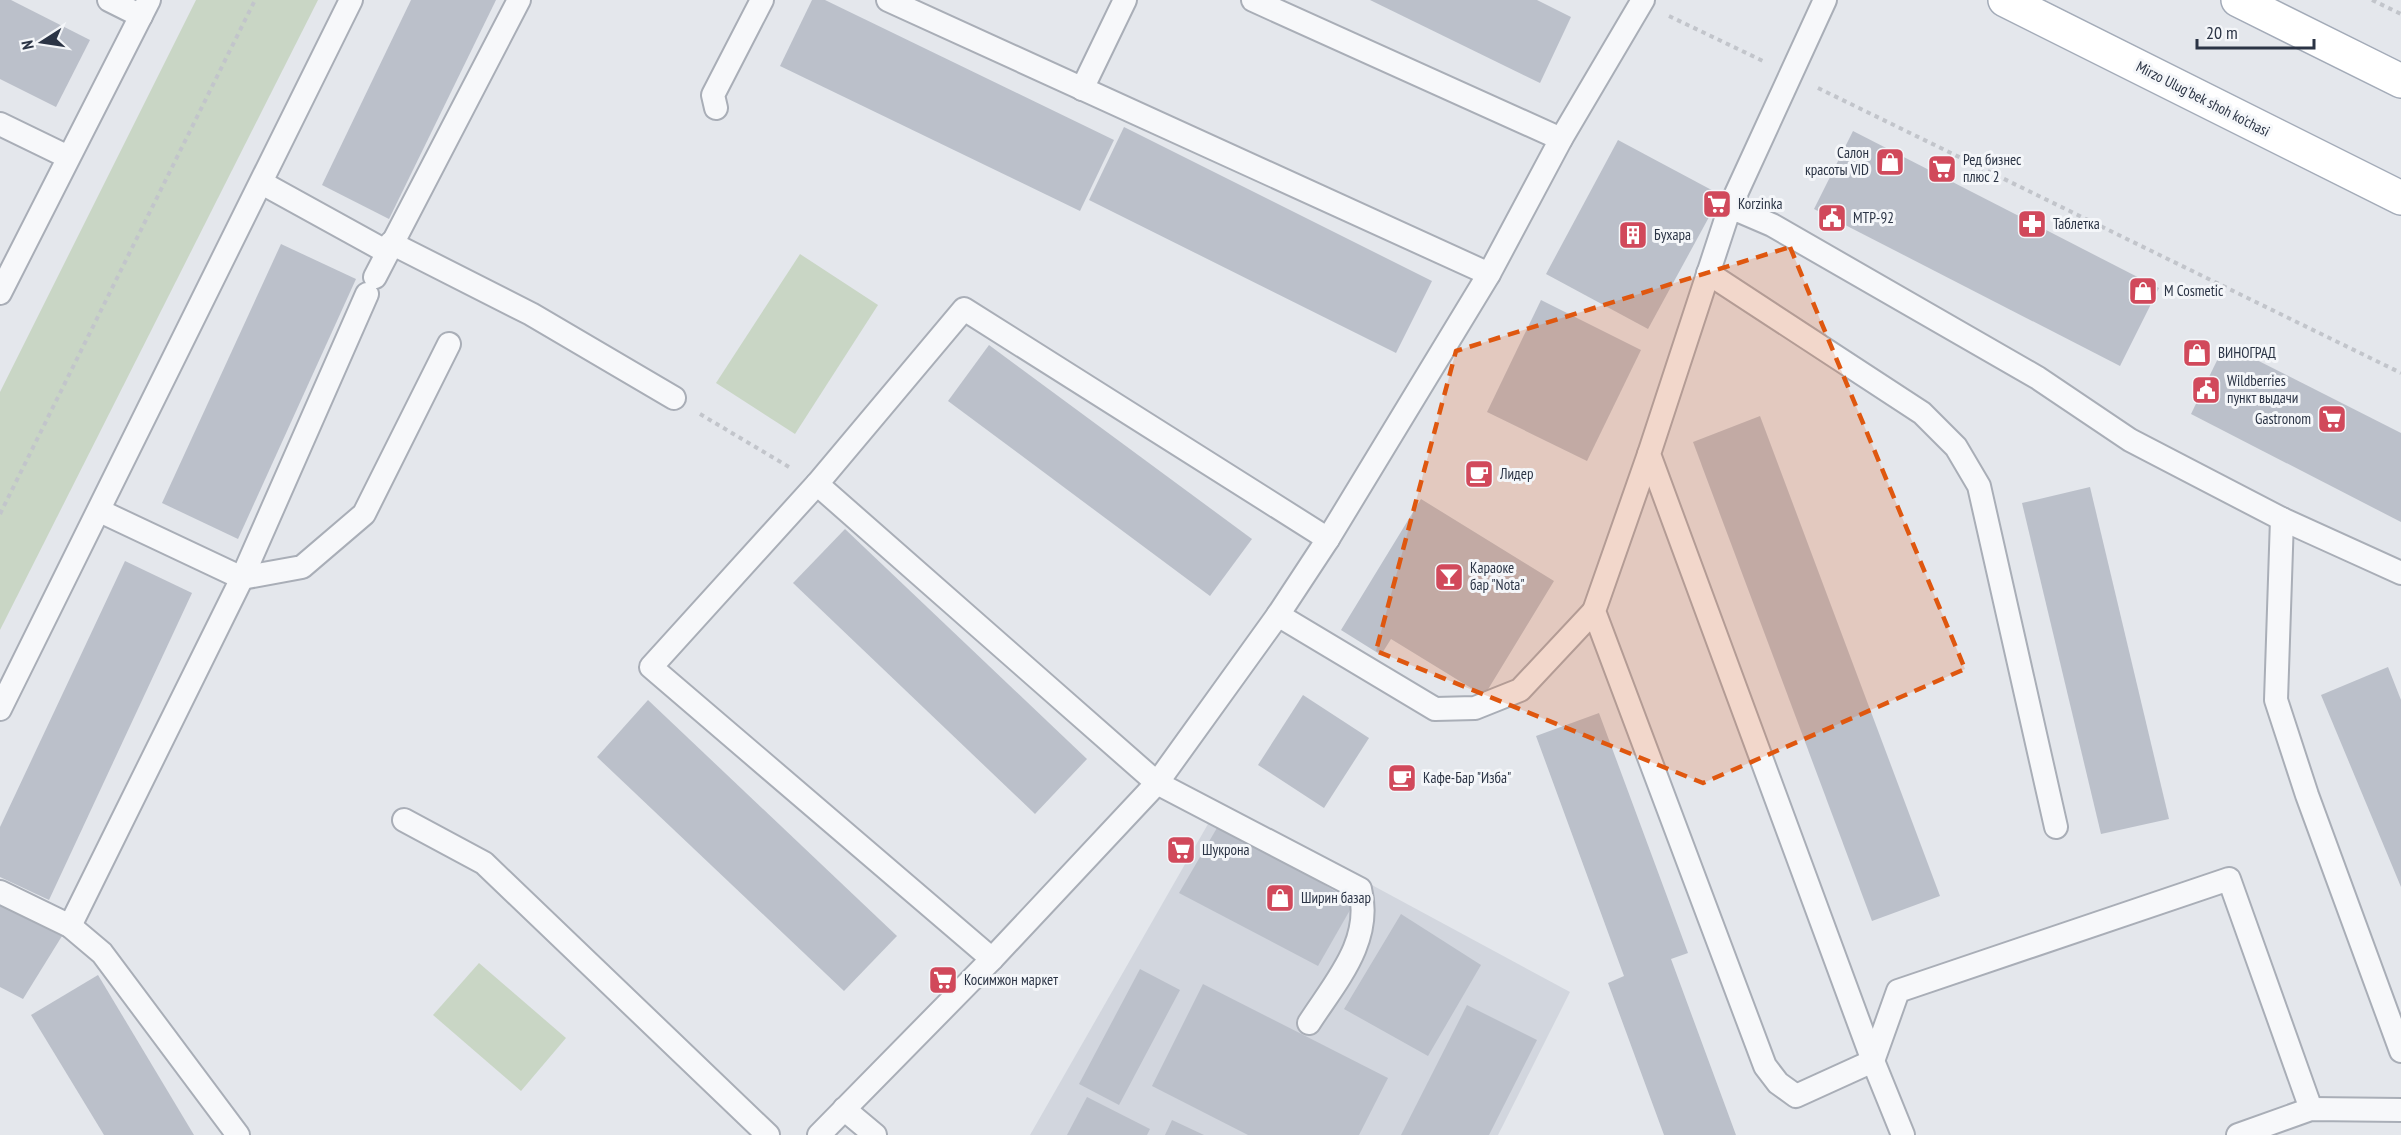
<svg xmlns="http://www.w3.org/2000/svg" width="2401" height="1135" viewBox="0 0 2401 1135" font-family="'PT Sans Narrow',sans-serif">
<rect width="100%" height="100%" fill="#e4e7ec"/>
<path fill="#d2d6de" d="M1220,803L1570,992L1498,1135H1030Z"/>
<g fill="#c9d6c5">
<path d="M196,0H318L0,630V392Z"/>
<path d="M800,254L878,305L795,434L716,383Z"/>
<path d="M479,963L566,1038L521,1091L433,1015Z"/>
</g>
<g fill="#bbc0ca">
<path d="M0,0H11L90,40L56,107L0,79Z"/>
<path d="M411,0H496L389,219L322,185Z"/>
<path d="M812,0H825L1114,140L1080,211L780,66Z"/>
<path d="M1370,0H1537L1571,17L1540,83Z"/>
<path d="M1124,127L1432,281L1396,353L1089,200Z"/>
<path d="M1853,131L2159,288L2120,366L1814,209Z"/>
<path d="M1618,140L1721,195L1648,329L1546,274Z"/>
<path d="M281,244L356,279L238,539L162,503Z"/>
<path d="M1541,300L1641,350L1587,461L1487,412Z"/>
<path d="M2225,344L2401,433V522L2191,414Z"/>
<path d="M989,345L1252,539L1210,596L948,401Z"/>
<path d="M1760,416L1940,896L1872,921L1693,442Z"/>
<path d="M2090,487L2169,819L2101,834L2022,503Z"/>
<path d="M1421,499L1554,581L1484,696L1391,639L1381,655L1341,630Z"/>
<path d="M845,529L1087,759L1035,814L793,583Z"/>
<path d="M125,561L192,593L49,900L0,877V827Z"/>
<path d="M2388,667L2401,700V887L2321,695Z"/>
<path d="M1303,695L1369,738L1324,808L1258,765Z"/>
<path d="M648,700L897,936L844,991L597,757Z"/>
<path d="M1599,713L1688,953L1671,959L1736,1135H1664L1608,983L1624,976L1536,736Z"/>
<path d="M1221,821L1354,903L1318,966L1179,893Z"/>
<path d="M0,904L62,936L23,999L0,987Z"/>
<path d="M1401,914L1481,965L1428,1056L1344,1009Z"/>
<path d="M1140,969L1180,990L1119,1105L1079,1084Z"/>
<path d="M98,975L194,1135H104L31,1015Z"/>
<path d="M1203,984L1388,1078L1359,1135H1248L1152,1086Z"/>
<path d="M1467,1005L1537,1040L1489,1135H1401Z"/>
<path d="M1087,1097L1150,1129L1147,1135H1067Z"/>
<path d="M1172,1120L1204,1135H1165Z"/>
</g>
<g fill="none" stroke-linecap="round" stroke-linejoin="round">
<g stroke="#a9aeb7" stroke-width="26">
<g id="lane">
<path d="M109,0L141,16"/>
<path d="M888,0L1489,274"/>
<path d="M1253,0L1561,139"/>
<path d="M1082,89L1125,0"/>
<path d="M716,108L713,95L762,0"/>
<path d="M0,124L68,157"/>
<path d="M262,183L387,252"/>
<path d="M1730,207L1825,0"/>
<path d="M391,243L531,314L674,398"/>
<path d="M1708,273L1922,413L1956,447L1979,486L2056,827"/>
<path d="M375,277L519,0"/>
<path d="M0,293L149,0"/>
<path d="M1649,454L1594,611L1765,1066L1778,1083L1796,1096L1873,1061L1898,991L2229,879L2311,1109"/>
<path d="M817,484L964,309L1328,539"/>
<path d="M2282,519L2276,700L2307,795L2401,1051"/>
<path d="M242,578L302,567L364,514L449,344"/>
<path d="M242,578L367,294"/>
<path d="M1278,615L1435,709L1475,708L1520,690L1594,611"/>
<path d="M0,709L351,0"/>
<path d="M404,820L484,863L768,1135"/>
<path d="M0,892L70,926L102,953L238,1135"/>
<path d="M70,926L242,578L100,511"/>
<path d="M992,959L651,667L817,484L1157,783L1360,889C1373,941 1336,981 1309,1023"/>
<path d="M844,1109L875,1135"/>
<path d="M819,1135L992,959L1157,783L1278,615L1328,539L1489,274L1561,139L1643,0"/>
<path d="M1903,1135L1873,1061L1649,454L1730,207L1772,225L2038,378L2130,440L2282,519L2401,573"/>
<path d="M2238,1135L2311,1109L2401,1110"/>
</g>
</g>
<g stroke="#a3abb8" stroke-width="36">
<g id="primary">
<path d="M2005,0L2401,198"/>
<path d="M2238,0L2401,81"/>
</g>
</g>
<g stroke="#c2c5cb" stroke-width="4" stroke-dasharray="4.5 4.5" stroke-linecap="butt">
<path d="M2372,0L2401,14"/>
<path d="M1669,16L1763,61"/>
<path d="M1818,88L2401,373"/>
<path d="M700,414L789,467"/>
<path d="M0,514L255,0"/>
</g>
<use href="#lane" stroke="#f7f8fa" stroke-width="22"/>
<use href="#primary" stroke="#fff" stroke-width="33"/>
</g>
<path fill="#df570f" fill-opacity="0.2" stroke="#df570f" stroke-width="4.5" stroke-dasharray="12 8" stroke-linejoin="round" d="M1790,247L1965,669L1703,783L1376,651L1456,351Z"/>
<defs>
<g id="shop-square" transform="scale(1.5)"><rect x="-9" y="-9" width="18" height="18" rx="4" fill="#d1495b" stroke="#f4f6f9"/><path d="M-5-2.5h2.3a2.7 3.5 0 0 1 5.4 0H5L5.5 6h-11ZM-1.5-2.5h3a1.5 2.3 0 0 0-3 0Z" fill="#fff"/></g>
<g id="supermarket-square" transform="scale(1.5)"><rect x="-9" y="-9" width="18" height="18" rx="4" fill="#d1495b" stroke="#f4f6f9"/><path d="M-6-5.5h2.5l.6 2H6L4.5 2H-2.5L-4.4-4H-6ZM-1.5 3.2a1.3 1.3 0 1 0 .1 0ZM3 3.2a1.3 1.3 0 1 0 .1 0Z" fill="#fff"/></g>
<g id="civic-square" transform="scale(1.5)"><rect x="-9" y="-9" width="18" height="18" rx="4" fill="#d1495b" stroke="#f4f6f9"/><path d="M-.6-6.5H3V-4.5H.6V-3L4-1V1h2V6H-6V1h2V-1L-.6-3ZM-1.2 2.5V6h2.4V2.5Z" fill="#fff"/></g>
<g id="pharmacy-square" transform="scale(1.5)"><rect x="-9" y="-9" width="18" height="18" rx="4" fill="#d1495b" stroke="#f4f6f9"/><path d="M-2-6h4v4h4v4h-4v4h-4v-4h-4v-4h4Z" fill="#fff"/></g>
<g id="building-square" transform="scale(1.5)"><rect x="-9" y="-9" width="18" height="18" rx="4" fill="#d1495b" stroke="#f4f6f9"/><path d="M-4-6H4V6H1V3H-1V6H-4ZM-2.5-4.3h1.7v1.8h-1.7ZM.8-4.3h1.7v1.8H.8ZM-2.5-1h1.7V.8h-1.7ZM.8-1h1.7V.8H.8Z" fill="#fff"/></g>
<g id="cafe-square" transform="scale(1.5)"><rect x="-9" y="-9" width="18" height="18" rx="4" fill="#d1495b" stroke="#f4f6f9"/><path d="M-5.5-4.5H6V0H3Q3 3.5 0 3.5H-2.5Q-5.5 3.5-5.5 0ZM3-3.2v2h1.7v-2ZM-6 4.5H4V6H-6Z" fill="#fff"/></g>
<g id="bar-square" transform="scale(1.5)"><rect x="-9" y="-9" width="18" height="18" rx="4" fill="#d1495b" stroke="#f4f6f9"/><path d="M-6-5H6L.8 .8V4.5H3.5V6h-7V4.5H-.8V.8Z" fill="#fff"/></g>
</defs>
<g fill-rule="evenodd">
<use href="#shop-square" x="1890" y="162"/>
<use href="#supermarket-square" x="1942" y="169"/>
<use href="#supermarket-square" x="1717" y="204"/>
<use href="#civic-square" x="1832" y="218"/>
<use href="#pharmacy-square" x="2032" y="224"/>
<use href="#building-square" x="1633" y="235"/>
<use href="#shop-square" x="2143" y="291"/>
<use href="#shop-square" x="2197" y="353"/>
<use href="#civic-square" x="2206" y="390"/>
<use href="#supermarket-square" x="2332" y="419"/>
<use href="#cafe-square" x="1479" y="474"/>
<use href="#bar-square" x="1449" y="577"/>
<use href="#cafe-square" x="1402" y="778"/>
<use href="#supermarket-square" x="1181" y="850"/>
<use href="#shop-square" x="1280" y="898"/>
<use href="#supermarket-square" x="943" y="980"/>
</g>
<g text-anchor="middle" stroke-width="6" stroke-linejoin="round" paint-order="stroke">
<g font-size="15" fill="#2b3445" stroke="#f4f6f9">
<text transform="translate(2203 99) rotate(27)" y="5">Mirzo Ulug'bek shoh ko'chasi</text>
</g>
<g font-size="15" fill="#2b3445" stroke="#f4f6f9" text-anchor="start">
<text x="1869" y="158" text-anchor="end">Салон<tspan x="1869" dy="17">красоты VID</tspan></text>
<text x="1963" y="165">Ред бизнес<tspan x="1963" dy="17">плюс 2</tspan></text>
<text x="1738" y="209">Korzinka</text>
<text x="1853" y="223">MTP-92</text>
<text x="2053" y="229">Таблетка</text>
<text x="1654" y="240">Бухара</text>
<text x="2164" y="296">M Cosmetic</text>
<text x="2218" y="358">ВИНОГРАД</text>
<text x="2227" y="386">Wildberries<tspan x="2227" dy="17">пункт выдачи</tspan></text>
<text x="2311" y="424" text-anchor="end">Gastronom</text>
<text x="1500" y="479">Лидер</text>
<text x="1470" y="573">Караоке<tspan x="1470" dy="17">бар "Nota"</tspan></text>
<text x="1423" y="783">Кафе-Бар "Изба"</text>
<text x="1202" y="855">Шукрона</text>
<text x="1301" y="903">Ширин базар</text>
<text x="964" y="985">Косимжон маркет</text>
</g>
</g>
<g transform="translate(42 42) rotate(258)" stroke="#f4f6f9" stroke-width="4.5" paint-order="stroke">
<path d="M0-4.5L10 22L0 15L-10 22Z" fill="#2b3445"/>
<text y="-9" font-size="16" font-weight="bold" text-anchor="middle" fill="#2b3445">N</text>
</g>
<path d="M2197 39v9h117v-9" fill="none" stroke="#2b3445" stroke-width="3"/>
<text x="2206" y="39" font-size="18" fill="#2b3445" stroke="#f4f6f9" stroke-width="4.5" paint-order="stroke">20 m</text>
</svg>
